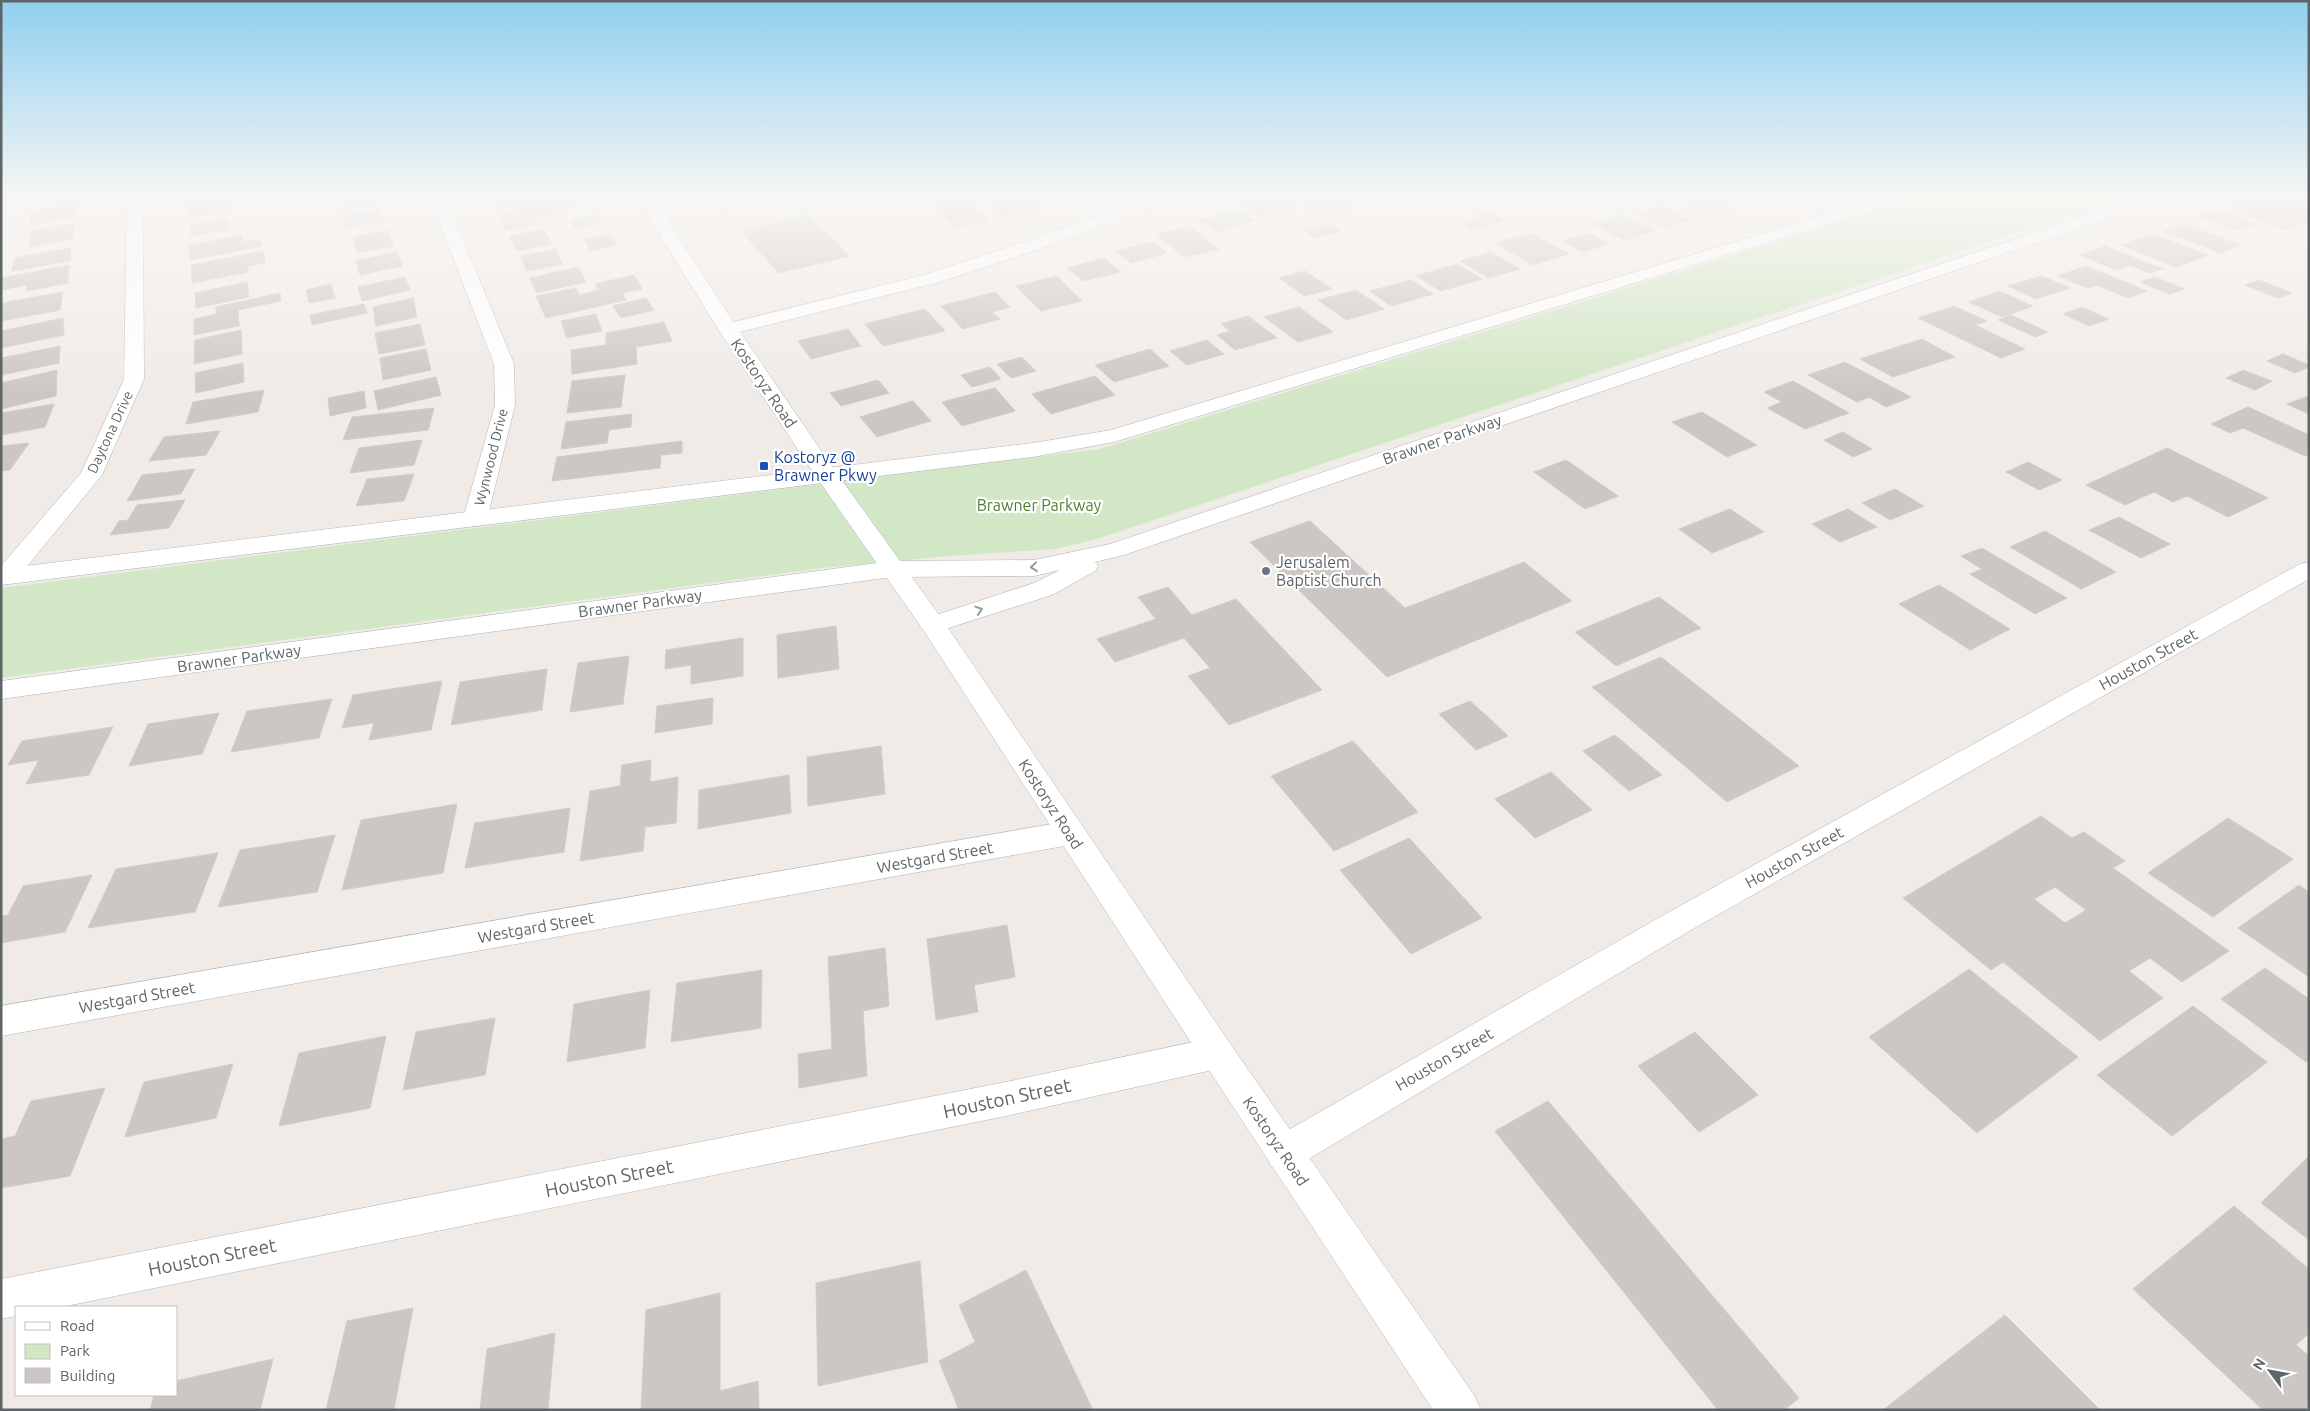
<svg xmlns="http://www.w3.org/2000/svg" width="2310" height="1411" viewBox="0 0 2310 1411" font-family="Ubuntu,sans-serif">
<rect width="100%" height="100%" fill="#f0ebe7"/>
<path fill="#d2e7c5" d="M1921,198H2120L1100,538L1055,549L949,556L821,568L1,678V588L1100,449Z"/>
<g fill="#ccc6c4" stroke="#d5cac5" fill-rule="evenodd">
<path d="M39,198H76L38,204Z"/>
<path d="M229,198L230,211L188,218V205Z"/>
<path d="M341,198H379L381,203L343,210Z"/>
<path d="M492,198H529L532,204L498,211Z"/>
<path d="M577,198L580,203L564,206L567,212L535,218L538,224L505,231L497,213Z"/>
<path d="M999,198H1026L1040,209L1004,217L986,200Z"/>
<path d="M1271,198H1282L1297,208L1259,217L1241,205Z"/>
<path d="M1293,198H1336L1352,207L1320,215Z"/>
<path d="M1713,198L1735,208L1707,216L1686,205Z"/>
<path d="M1731,198H1770L1746,204Z"/>
<path d="M2260,198H2309V215Z"/>
<path d="M2260,198L2309,215V221L2286,230L2228,209Z"/>
<path d="M967,200L990,220L956,228L934,207Z"/>
<path d="M76,203L74,217L29,225L32,211Z"/>
<path d="M1662,205L1692,220L1663,228L1634,213Z"/>
<path d="M380,209L383,221L347,228L344,216Z"/>
<path d="M1485,209L1506,221L1471,230L1461,224L1484,218L1474,212Z"/>
<path d="M2216,209L2257,224L2240,231L2199,216Z"/>
<path d="M1238,210L1255,221L1216,232L1199,220Z"/>
<path d="M597,215L602,223L575,229L570,220Z"/>
<path d="M809,215L849,256L779,273L741,231Z"/>
<path d="M1624,215L1656,230L1624,240L1592,224Z"/>
<path d="M227,218L229,229L191,236L190,225Z"/>
<path d="M75,223L73,239L29,247L31,231Z"/>
<path d="M1330,223L1342,231L1316,238L1304,230Z"/>
<path d="M2183,224L2241,245L2221,253L2163,231Z"/>
<path d="M1190,226L1219,249L1184,257L1156,234Z"/>
<path d="M544,229L552,244L516,251L509,236Z"/>
<path d="M389,230L393,246L357,253L353,237Z"/>
<path d="M1531,233L1569,254L1533,265L1495,243Z"/>
<path d="M1589,233L1610,244L1583,252L1562,241Z"/>
<path d="M611,234L617,245L591,251L584,239Z"/>
<path d="M2153,234L2208,255L2176,267L2121,245Z"/>
<path d="M242,235L243,242L260,239L261,246L190,260L189,245Z"/>
<path d="M1152,242L1167,253L1131,263L1116,251Z"/>
<path d="M2105,246L2163,269L2149,273L2130,265L2117,270L2079,255Z"/>
<path d="M71,248L70,261L12,271L15,258Z"/>
<path d="M556,249L562,264L526,271L521,256Z"/>
<path d="M264,251L265,263L247,266L248,272L192,283L191,265Z"/>
<path d="M397,252L402,266L360,275L356,261Z"/>
<path d="M1491,252L1520,269L1489,278L1460,261Z"/>
<path d="M1104,258L1121,272L1084,281L1067,268Z"/>
<path d="M1457,264L1482,279L1441,291L1416,276Z"/>
<path d="M69,265L68,283L27,291V285L1,290V278Z"/>
<path d="M2086,266L2147,291L2128,298L2097,285L2088,288L2058,276Z"/>
<path d="M578,267L586,282L537,293L530,278Z"/>
<path d="M1305,271L1332,289L1305,296L1279,278Z"/>
<path d="M634,275L642,289L622,293L626,300L546,318L536,296L576,288L579,295L599,290L595,284Z"/>
<path d="M1057,276L1082,301L1041,311L1016,286Z"/>
<path d="M2042,276L2070,288L2036,299L2008,286Z"/>
<path d="M405,277L410,290L362,301L358,287Z"/>
<path d="M2155,277L2185,289L2169,294L2140,282Z"/>
<path d="M1411,280L1433,294L1391,306L1370,291Z"/>
<path d="M2259,280L2292,293L2278,298L2245,285Z"/>
<path d="M247,282L249,297L196,308L195,293Z"/>
<path d="M331,284L335,298L309,303L306,290Z"/>
<path d="M1356,290L1384,309L1346,320L1318,300Z"/>
<path d="M1999,291L2033,306L2002,317L1969,302Z"/>
<path d="M63,292L60,310L1,321L2,303Z"/>
<path d="M995,292L1010,307L992,312L1000,319L963,329L941,306Z"/>
<path d="M280,293L281,301L238,310L239,326L194,335V319L216,314V307Z"/>
<path d="M413,298L417,317L376,326L373,307Z"/>
<path d="M646,298L654,310L621,318L613,306Z"/>
<path d="M364,304L367,313L312,325L310,315Z"/>
<path d="M1954,306L1987,321L1975,325L2025,349L2001,358L1918,318Z"/>
<path d="M1299,307L1333,332L1298,342L1264,317Z"/>
<path d="M2082,307L2109,319L2089,326L2063,314Z"/>
<path d="M925,309L945,331L883,346L865,324Z"/>
<path d="M596,314L602,331L567,338L561,321Z"/>
<path d="M2011,315L2048,332L2035,337L1998,320Z"/>
<path d="M1248,316L1277,338L1235,350L1217,335L1230,331L1221,324Z"/>
<path d="M63,318L64,335L1,348V331Z"/>
<path d="M664,322L672,341L636,347L637,364L572,374L571,350L606,345V333Z"/>
<path d="M420,324L425,345L379,354L375,333Z"/>
<path d="M848,329L861,346L811,359L798,341Z"/>
<path d="M241,330L242,354L194,364L195,340Z"/>
<path d="M1922,339L1955,357L1893,377L1860,359Z"/>
<path d="M1207,340L1224,354L1187,365L1170,351Z"/>
<path d="M60,346L59,363L1,375V358Z"/>
<path d="M426,349L431,370L383,380L380,358Z"/>
<path d="M1150,349L1169,366L1114,382L1095,365Z"/>
<path d="M2283,354L2309,365V367L2295,373L2267,361Z"/>
<path d="M1022,357L1036,371L1011,378L997,364Z"/>
<path d="M1845,362L1911,397L1886,407L1869,397L1857,402L1808,375Z"/>
<path d="M243,363L244,382L196,393L195,373Z"/>
<path d="M990,367L1001,379L972,387L961,375Z"/>
<path d="M57,370L56,396L1,409V383Z"/>
<path d="M2243,370L2272,381L2255,390L2226,378Z"/>
<path d="M625,375L621,407L567,413L572,381Z"/>
<path d="M1095,376L1115,395L1051,414L1032,394Z"/>
<path d="M436,377L441,395L378,410L374,391Z"/>
<path d="M878,380L889,393L841,406L830,393Z"/>
<path d="M1793,381L1849,413L1805,429L1767,408L1782,402L1764,392Z"/>
<path d="M995,388L1015,411L962,426L942,402Z"/>
<path d="M264,390L258,412L186,424L193,402Z"/>
<path d="M364,391L366,408L330,416L328,398Z"/>
<path d="M2309,396V414L2287,404Z"/>
<path d="M913,401L931,421L877,437L860,417Z"/>
<path d="M54,404L45,427L1,435V413Z"/>
<path d="M2248,407L2309,435V454L2305,456L2243,428L2230,433L2211,424Z"/>
<path d="M434,408L428,430L343,440L352,417Z"/>
<path d="M1702,412L1757,445L1727,457L1672,422Z"/>
<path d="M632,414L631,427L609,430L607,443L561,449L566,422Z"/>
<path d="M220,431L206,455L149,461L164,437Z"/>
<path d="M1843,432L1872,449L1853,457L1824,440Z"/>
<path d="M422,440L414,465L350,473L359,448Z"/>
<path d="M682,441V453L661,455L660,468L552,481L557,457Z"/>
<path d="M29,443L10,470L1,471V446Z"/>
<path d="M2167,448L2268,498L2228,517L2187,496L2173,502L2154,492L2125,505L2086,485Z"/>
<path d="M1566,460L1618,496L1585,509L1534,472Z"/>
<path d="M2028,462L2062,480L2039,490L2006,472Z"/>
<path d="M195,469L181,494L127,501L142,475Z"/>
<path d="M414,474L404,501L356,506L367,479Z"/>
<path d="M1895,489L1924,506L1890,520L1862,503Z"/>
<path d="M185,500L169,528L110,535L119,521L128,520L137,505Z"/>
<path d="M1730,509L1764,532L1712,553L1679,529Z"/>
<path d="M1848,509L1877,527L1840,542L1812,524Z"/>
<path d="M2119,517L2170,544L2141,558L2089,530Z"/>
<path d="M1310,521L1405,608L1524,562L1572,601L1387,677L1250,542Z"/>
<path d="M2045,531L2116,572L2081,589L2010,547Z"/>
<path d="M1982,548L2067,598L2035,614L1970,574L1982,569L1961,556Z"/>
<path d="M1939,585L2010,629L1970,650L1899,604Z"/>
<path d="M1168,587L1192,615L1236,599L1322,690L1229,725L1188,676L1210,668L1184,638L1115,662L1097,639L1156,619L1138,597Z"/>
<path d="M1659,597L1701,628L1616,666L1575,632Z"/>
<path d="M836,626L839,669L778,678L777,635Z"/>
<path d="M743,638V676L691,684V665L665,669L666,650Z"/>
<path d="M629,656L623,704L570,712L578,663Z"/>
<path d="M1661,657L1799,766L1727,802L1592,687Z"/>
<path d="M547,669L542,710L451,725L460,682Z"/>
<path d="M442,681L431,730L369,740L374,723L342,728L353,695Z"/>
<path d="M713,698L712,724L655,733L657,706Z"/>
<path d="M332,699L319,738L231,752L247,711Z"/>
<path d="M1470,701L1489,718L1508,736L1476,750L1439,714Z"/>
<path d="M219,713L202,754L129,766L148,724Z"/>
<path d="M113,727L89,775L26,784L39,760L8,765L22,741Z"/>
<path d="M1615,735L1662,775L1629,791L1583,751Z"/>
<path d="M1353,741L1418,812L1334,851L1271,776Z"/>
<path d="M881,746L885,794L808,806L807,757Z"/>
<path d="M651,760L650,782L678,777L676,823L645,827L643,851L580,861L590,791L620,786L622,765Z"/>
<path d="M1551,772L1592,810L1535,838L1495,799Z"/>
<path d="M789,775L791,813L698,829L699,790Z"/>
<path d="M457,804L443,873L342,890L361,820Z"/>
<path d="M570,808L564,852L465,868L475,823Z"/>
<path d="M2041,816L2072,838L2084,832L2125,861L2113,868L2229,951L2182,982L2150,958L2129,971L2163,998L2100,1041L2003,962L1991,970L1903,898ZM2055,887L2086,910L2065,923L2034,899Z"/>
<path d="M2228,818L2293,859L2213,917L2148,873Z"/>
<path d="M335,835L317,892L218,907L240,850Z"/>
<path d="M1409,838L1482,918L1411,954L1340,870Z"/>
<path d="M218,853L195,912L88,928L116,869Z"/>
<path d="M92,875L65,932L1,943V916L8,915L23,886Z"/>
<path d="M2299,885L2309,892V977L2238,928Z"/>
<path d="M1007,925L1015,977L974,985L978,1012L936,1020L927,939Z"/>
<path d="M885,948L889,1006L863,1011L867,1076L799,1088L798,1054L832,1049L828,957Z"/>
<path d="M2265,968L2309,999V1059L2306,1062L2221,999Z"/>
<path d="M1969,969L2078,1057L1977,1133L1869,1037Z"/>
<path d="M762,970L761,1028L671,1042L677,983Z"/>
<path d="M650,990L645,1048L567,1062L574,1004Z"/>
<path d="M2193,1006L2267,1062L2172,1136L2097,1075Z"/>
<path d="M495,1018L485,1075L403,1090L416,1032Z"/>
<path d="M1695,1032L1758,1095L1699,1132L1638,1066Z"/>
<path d="M386,1036L370,1108L279,1126L299,1053Z"/>
<path d="M233,1064L216,1118L125,1137L144,1082Z"/>
<path d="M105,1088L70,1176L1,1188V1139L15,1136L31,1101Z"/>
<path d="M1548,1101L1799,1398L1784,1410H1718L1495,1131Z"/>
<path d="M2309,1156V1240L2261,1203Z"/>
<path d="M2234,1206L2309,1269V1333L2296,1345L2309,1356V1405L2304,1410H2263L2133,1289Z"/>
<path d="M920,1261L928,1362L818,1386L816,1283Z"/>
<path d="M1026,1270L1093,1410H959L939,1361L975,1342L959,1305Z"/>
<path d="M720,1293V1391L758,1381L759,1410H641L646,1310Z"/>
<path d="M413,1308L394,1409L326,1410L347,1321Z"/>
<path d="M2005,1315L2100,1410H1883Z"/>
<path d="M555,1333L548,1410H480L487,1349Z"/>
<path d="M273,1359L260,1410H150L154,1395H176V1381Z"/>
</g>
<g fill="none" stroke-linecap="round" stroke-linejoin="round">
<g stroke="#afb4b6" stroke-width="1">
<g id="minor">
<path d="M127,198H143L144,379L102,475L15,581L1,582V566L81,473L124,379Z"/>
<path d="M430,198H446L514,364L515,405L487,519L483,524L475,526L467,524L463,519L495,405L494,364Z"/>
<path d="M730,198H764L756,203L657,220L651,219L649,215L651,211L657,210Z"/>
<path d="M1145,198H1167L1165,201L1039,249L936,283L728,335L721,333L718,329L721,325L924,275L1027,241Z"/>
<path d="M2309,562V579L1691,930L1297,1166L1284,1171L1271,1166L1265,1153L1271,1140L1669,912L2300,564Z"/>
<path d="M1070,821L1081,825L1085,833L1081,841L1070,845L1,1036V1006Z"/>
<path d="M1217,1037L1229,1042L1235,1053L1229,1064L1217,1069L1006,1116L61,1307H16V1316L1,1319V1279L1006,1082Z"/>
</g>
</g>
<g stroke="#afb4b6" stroke-width="1">
<g id="tertiary">
<path d="M1881,198H1905L1903,201L1114,442L1033,457L1,585V569L1033,443L1111,430Z"/>
<path d="M2137,198H2160L2158,201L1124,555L1095,562L1098,566L1095,571L1052,595L933,633L924,631L920,625L924,619L1034,583L1060,570L1034,576L892,577L1,699V681L892,561L1034,560L1110,544Z"/>
</g>
</g>
<g stroke="#b1b7b9" stroke-width="1">
<path id="secondary" d="M637,198H653L738,329L835,471L942,619L1229,1042L1474,1395L1481,1410H1433L1205,1064L924,631L815,475L718,329Z"/>
</g>
<use href="#minor" fill="#fff" fill-rule="evenodd"/>
<use href="#tertiary" fill="#fff" fill-rule="evenodd"/>
<use href="#secondary" fill="#fff" fill-rule="evenodd"/>
</g>
<defs><path id="oneway-chevron" d="M-2-3.5L2.5 0L-2 3.5" fill="none" stroke-width="1.6" stroke-linecap="round" stroke-linejoin="round" transform="scale(1.25)"/></defs>
<g stroke="#969b9c">
<use href="#oneway-chevron" transform="translate(1034 567) rotate(174)"/>
<use href="#oneway-chevron" transform="translate(979 610) rotate(-18)"/>
</g>
<linearGradient id="sky" x2="0" y2="1"><stop stop-color="#8fd0f0"/><stop offset="0.5" stop-color="#f8f6f4"/><stop offset="1" stop-color="#f8f6f4" stop-opacity="0"/></linearGradient>
<rect width="2310" height="395" fill="url(#sky)"/>
<rect fill="#1a4fb4" stroke="#fff" stroke-width="2" x="759" y="461" width="10" height="10" rx="2.5"/>
<circle fill="#6b7280" stroke="#fff" stroke-width="2" cx="1266" cy="571" r="5"/>
<g text-anchor="middle" stroke-width="4.5" stroke-linejoin="round" paint-order="stroke">
<g font-size="14" fill="#5e6567" stroke="#fff">
<text transform="translate(110 432) rotate(-65)" y="5">Daytona Drive</text>
<text transform="translate(491 457) rotate(-76)" y="5">Wynwood Drive</text>
</g>
<g font-size="16" fill="#5e6567" stroke="#fff">
<text transform="translate(764 383) rotate(56)" y="6">Kostoryz Road</text>
<text transform="translate(1442 439) rotate(-19)" y="6">Brawner Parkway</text>
<text transform="translate(640 603) rotate(-8)" y="6">Brawner Parkway</text>
<text transform="translate(239 658) rotate(-8)" y="6">Brawner Parkway</text>
<text transform="translate(2148 659) rotate(-29)" y="6">Houston Street</text>
<text transform="translate(1051 804) rotate(57)" y="6">Kostoryz Road</text>
<text transform="translate(935 857) rotate(-10)" y="6">Westgard Street</text>
<text transform="translate(1794 857) rotate(-29)" y="6">Houston Street</text>
<text transform="translate(536 927) rotate(-10)" y="6">Westgard Street</text>
<text transform="translate(137 997) rotate(-10)" y="6">Westgard Street</text>
<text transform="translate(1444 1059) rotate(-30)" y="6">Houston Street</text>
<text transform="translate(1276 1141) rotate(56)" y="6">Kostoryz Road</text>
</g>
<g font-size="16" fill="#164399" stroke="#fff" text-anchor="start">
<text x="774" y="463">Kostoryz @<tspan x="774" dy="18">Brawner Pkwy</tspan></text>
</g>
<g font-size="16" fill="#4e7f35" stroke="#fff">
<text x="1039" y="511">Brawner Parkway</text>
</g>
<g font-size="16" fill="#5b616d" stroke="#fff" text-anchor="start">
<text x="1276" y="568">Jerusalem<tspan x="1276" dy="18">Baptist Church</tspan></text>
</g>
<g font-size="19" fill="#5e6567" stroke="#fff">
<text transform="translate(1007 1098) rotate(-12)" y="7">Houston Street</text>
<text transform="translate(609 1178) rotate(-11)" y="7">Houston Street</text>
<text transform="translate(212 1257) rotate(-11)" y="7">Houston Street</text>
</g>
</g>
<rect width="2310" height="1411" fill="none" stroke="#5e6567" stroke-width="5"/>
<rect x="15" y="1306" width="162" height="90" fill="#ffffff" stroke="#bfc1c2"/>
<rect x="25" y="1322" width="25" height="8" fill="#ffffff" stroke="#bfc1c2"/>
<text x="60" y="1331" font-size="15" fill="#5e6567">Road</text>
<rect x="25" y="1344" width="25" height="15" fill="#d2e7c5" stroke="#bfc1c2"/>
<text x="60" y="1356" font-size="15" fill="#5e6567">Park</text>
<rect x="25" y="1368" width="25" height="15" fill="#ccc6c4" stroke="#bfc1c2"/>
<text x="60" y="1381" font-size="15" fill="#5e6567">Building</text>
<g transform="translate(2270 1371) rotate(302)" stroke="#ffffff" stroke-width="4" paint-order="stroke">
<path d="M0-4L9 19L0 12L-9 19Z" fill="#5e6567"/>
<text y="-8" font-size="14" font-weight="bold" text-anchor="middle" fill="#5e6567">N</text>
</g>
</svg>
